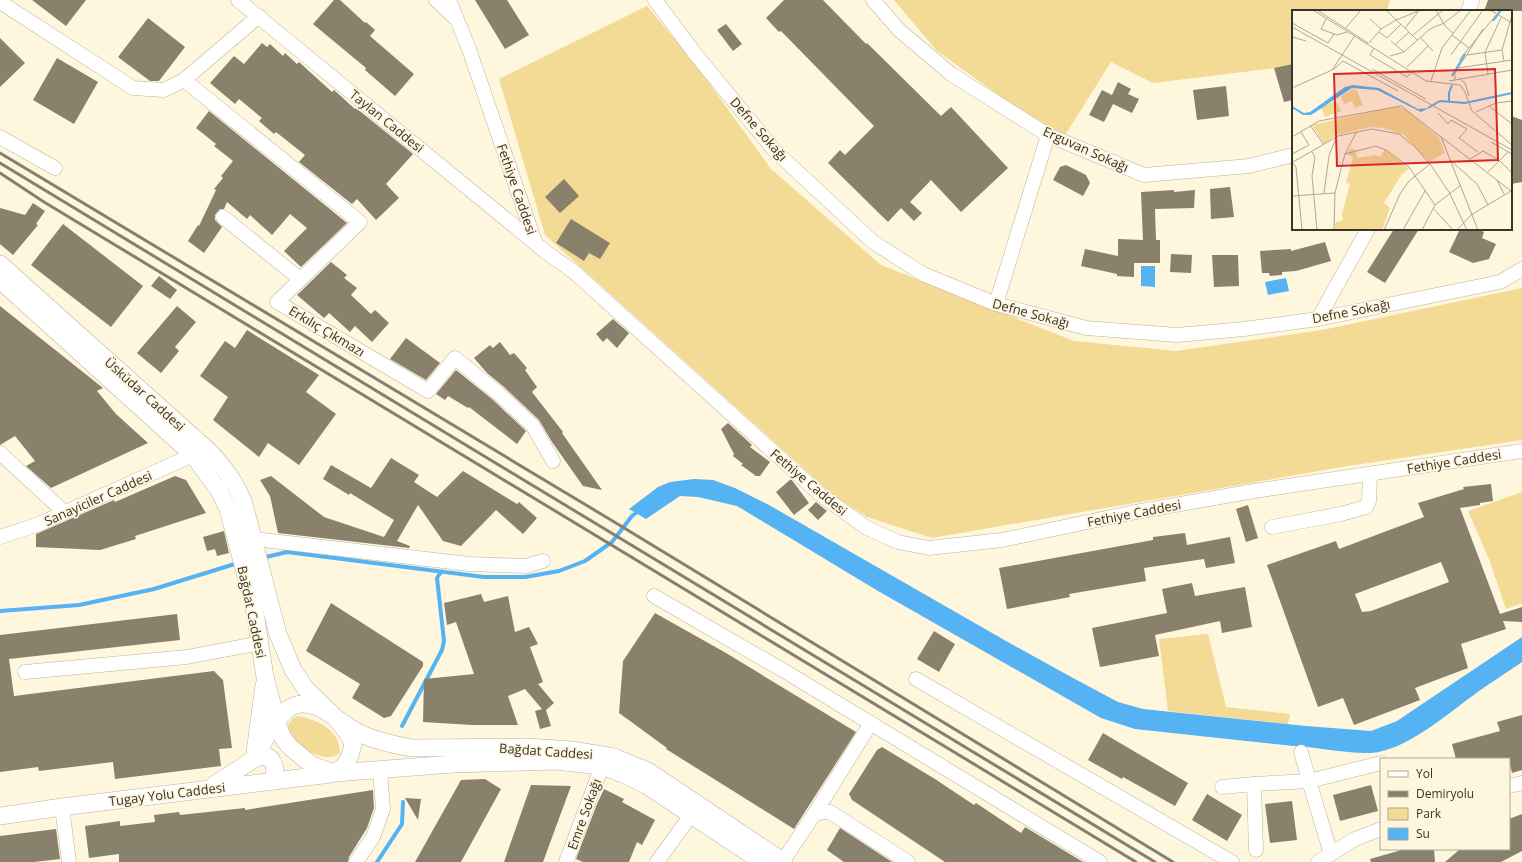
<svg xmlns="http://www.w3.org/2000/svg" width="1522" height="862" viewBox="0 0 1522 862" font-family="'Open Sans',sans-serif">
<rect width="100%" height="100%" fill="#fff6de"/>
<g fill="#f3da95">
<path d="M894,0H1390L1387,11H1293V66L1153,83L1111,62L1062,140L937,51Z"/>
<path d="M647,6L696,65L771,169L881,265L1074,341L1176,351L1322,330L1522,288V440L1348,466L932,538L867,517L833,495L545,235L499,79Z"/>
<path d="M1522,492V603L1506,609L1489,559L1468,511Z"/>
<path d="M1208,634L1226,707L1290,714L1288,724L1168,711L1159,639Z"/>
<path d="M298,716C318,720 340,730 340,753C326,764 305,751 294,740C290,736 289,730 288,725L293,718Z"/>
</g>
<g fill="#55b2f3">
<path d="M1141,266H1155V287L1141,286Z"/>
<path d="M1286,278L1289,291L1268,295L1265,282Z"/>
<path d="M694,479L713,480L735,488L769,505L1006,641L1073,678L1118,702L1143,709L1306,726L1371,731L1397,721L1522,637V662C1508,672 1493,681 1479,691C1450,712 1406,751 1371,753C1346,754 1319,747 1294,746L1135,729L1101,718L878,591L737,506L698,497L680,496L646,519L629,509L658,487L670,482Z"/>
</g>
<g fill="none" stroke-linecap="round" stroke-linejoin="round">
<g stroke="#55b2f3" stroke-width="4">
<path d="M262,558L287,552L484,577H525L559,571L585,561L612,542L632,516L640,510"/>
<path d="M0,611L79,605L154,589L238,563"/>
<path d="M402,726L442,650L444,641L437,578L441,572"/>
<path d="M377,862L402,824L403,802"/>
</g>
</g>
<g fill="#89816c" fill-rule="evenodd">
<path d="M32,0H86L66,26Z"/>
<path d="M334,0H340L365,23L366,22L375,30L370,36L414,74L395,96L365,70L366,68L313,24Z"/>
<path d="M475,0H507L529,35L505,49Z"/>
<path d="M784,0H823L866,44L867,43L941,116L951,107L1008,168L961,212L931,180L910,202L922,213L914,221L901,208L888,222L828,163L840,150L845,155L874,126L781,31L779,32L766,18Z"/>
<path d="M1488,0H1522V11H1484Z"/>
<path d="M148,18L185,47L159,81H150L118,57Z"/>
<path d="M726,24L742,44L733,51L717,30Z"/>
<path d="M0,38L25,63L0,87Z"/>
<path d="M262,43L267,47L270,44L283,56L285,53L297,64L299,62L332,92L334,90L355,109L356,108L413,154L386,184L399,198L376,220L357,199L352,204L299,162L305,155L276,132L274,134L259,121L262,118L239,99L235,104L210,83L234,56L244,64Z"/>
<path d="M57,58L98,82L74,124L33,100Z"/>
<path d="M1293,64V100L1284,102L1274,68Z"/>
<path d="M1118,82L1131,89L1128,94L1139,99L1132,113L1113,104L1104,122L1089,115L1102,90L1112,95Z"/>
<path d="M1226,86L1229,116L1197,120L1193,90Z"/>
<path d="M209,111L347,223L301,267L284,251L307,228L290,214L272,235L250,215L247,219L227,202L224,209H220L215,215V220L222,227L204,253L188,241L198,225L199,226L216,190L214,189L223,178L221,176L233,161L214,146L216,144L196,128Z"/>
<path d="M1511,116L1522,120V182L1511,184Z"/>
<path d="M1066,165L1086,175L1090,183L1083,196L1053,180L1060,167Z"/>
<path d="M564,179L579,196L560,213L545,197Z"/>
<path d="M1230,187L1234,217L1211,219L1210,189Z"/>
<path d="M1174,190V192L1195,190L1194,208L1155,209L1156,240H1160V263H1134V277L1117,276V274L1081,266L1085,249L1118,256V239L1143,240L1141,192Z"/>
<path d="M33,203L45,211L36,224L38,225L13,255L0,244V208L25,215Z"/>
<path d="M571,219L610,243L600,259L589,253L584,261L556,243Z"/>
<path d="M63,224L143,286L111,327L31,265Z"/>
<path d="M1394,229H1419L1385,283L1367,272Z"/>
<path d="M1460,229H1478L1484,232L1482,238L1496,244L1489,259L1473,263L1449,252Z"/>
<path d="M1325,242L1331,261L1296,271L1282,272V275L1270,276L1269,273H1262L1260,251L1291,249V251Z"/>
<path d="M1171,254L1192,255L1191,273L1170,272Z"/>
<path d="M1212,255H1238L1239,286L1214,287Z"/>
<path d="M331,262L347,275L344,278L357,288L351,295L371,314L375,310L389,323L372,342L355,326L350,332L329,313L324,318L297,295Z"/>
<path d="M159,276L177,290L170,299L151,286Z"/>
<path d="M0,306L103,388L97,391L116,414L148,443L51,488L26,466L35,461L15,436L0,445Z"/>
<path d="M177,306L196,322L175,347L179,351L161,373L137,353Z"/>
<path d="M613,319L629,333L617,348L607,338L603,342L596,334Z"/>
<path d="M247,330L319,375L306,392L336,414L299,465L268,443L259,457L213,420L228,397L200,376L225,341L235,348Z"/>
<path d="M406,338L440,363L426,380L390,359Z"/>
<path d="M500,342L510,355L514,353L527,368L525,370L537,387L532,392L563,432L562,433L602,490L583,486L552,442L539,420L504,387L487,373L474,358L490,345L493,348Z"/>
<path d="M456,370L492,399L526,431L517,444L469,407L468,408L448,396L445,400L436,394Z"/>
<path d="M728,423L752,445L750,447L770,462L760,476H756L741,465L743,464L733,456L734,454L721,429Z"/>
<path d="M391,458L419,475L414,482L437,497L463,471L517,504L519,502L537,518L523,534L496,510L461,546L443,541L418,505L397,541L410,546L409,548L278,533L270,496L260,480L271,476L324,517L384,537L394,520L350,493L349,495L323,479L331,465L371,488Z"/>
<path d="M175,476L186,480L206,513L135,536L136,539L100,550L36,547V534L114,500L115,502Z"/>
<path d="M791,479L809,503L794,515L776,492Z"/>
<path d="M1491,484L1493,501L1480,503V505L1460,508L1500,614L1522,607V622L1503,621L1506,629L1461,644L1468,668L1415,688L1420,700L1354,725L1343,698L1318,707L1267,565L1336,541L1339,549L1424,517L1418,503L1464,489L1463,487ZM1441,562L1449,582L1371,611L1362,612L1355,594Z"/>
<path d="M816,502L827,511L818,520L808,510Z"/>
<path d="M1248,505L1258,538L1246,542L1236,509Z"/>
<path d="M224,531L229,553L217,556L215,549L207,551L203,537Z"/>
<path d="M1185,533L1187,545L1230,537L1235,563L1206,568L1204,559L1144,568L1146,581L1069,594L1070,597L1007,609L999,568L1153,540V537Z"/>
<path d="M1192,583L1195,596L1245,587L1252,627L1222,633L1220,621L1155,635L1159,656L1100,667L1092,628L1167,613L1162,589Z"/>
<path d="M481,594L484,602L508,596L515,632L529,627L538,644L530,647L543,682L538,684L554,703L546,710L551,726L540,729L535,711L542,709L525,689L508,696L518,725H472L423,722L424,679L474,674L456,622L447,625L444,603Z"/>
<path d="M331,603L423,662V666L391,716L384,718L352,698L360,684L306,651Z"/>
<path d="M655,613L726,653L856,732L794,829L666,749L667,748L619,713L623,661Z"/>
<path d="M177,614L180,640L9,659L14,696L214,671L223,680L232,748L219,749L221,766L115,779L113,762L39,771L38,767L0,772V635Z"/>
<path d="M934,631L955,644L939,672L917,659Z"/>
<path d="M1522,715V770L1512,773L1509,759H1456L1452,744L1500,731L1497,722Z"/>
<path d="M1103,733L1188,783L1175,806L1123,777L1122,779L1088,760Z"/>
<path d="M882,747L935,779L974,805L976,803L1021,833L1025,827L1083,862H945L852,800L849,794L877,750Z"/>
<path d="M485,779L501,789L461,862H415L461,780Z"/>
<path d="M531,785L571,786L543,862H504Z"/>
<path d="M1371,785L1378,811L1340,821L1333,795Z"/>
<path d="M604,789L624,799L622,802L655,820L642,845L637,842L629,862H583L576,859L597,804Z"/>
<path d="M373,790L374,808L367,828L349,857L348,862H119V854L89,858L85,826L120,821V826L155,822L154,815L179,812L180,815L245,808V810Z"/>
<path d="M1207,794L1242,815L1227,841L1192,820Z"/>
<path d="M405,798L421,799L418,820Z"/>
<path d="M1292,801L1297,840L1270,843L1265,804Z"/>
<path d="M1522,814V851L1501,862H1445L1460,849H1509V819Z"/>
<path d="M840,828L892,862H844L827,850Z"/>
<path d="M56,829L60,859L34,862H0V836Z"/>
<path d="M1405,849H1434L1435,862H1371L1370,859Z"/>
</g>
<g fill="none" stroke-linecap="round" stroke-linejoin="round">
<g stroke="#bcb39d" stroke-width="15">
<g id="minor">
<path d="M238,0L546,252L574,272L821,495L867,528L898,542L929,548L1002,540L1130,513L1254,491L1522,451"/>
<path d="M436,0L454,17"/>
<path d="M449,0L469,49L535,242"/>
<path d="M655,0L696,55L775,151L873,242L923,274L996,304L1086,328L1177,335L1244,329L1318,319L1500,282L1522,269"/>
<path d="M873,0L899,30L951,74L1048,135L1144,175L1249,166L1293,155"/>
<path d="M0,2L133,88L164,90L184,80L259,16"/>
<path d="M1468,11L1472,0"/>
<path d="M184,80L360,222L277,302L428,391L455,358L498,393L533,426L553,461"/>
<path d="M0,137L55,168"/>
<path d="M223,217L300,279"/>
<path d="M996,304L1048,135"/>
<path d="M1318,319L1368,229"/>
<path d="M0,453L64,512"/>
<path d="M1272,527L1341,514L1366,507L1369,501L1370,474"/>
<path d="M0,537L39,524L193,455"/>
<path d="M254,539L469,564L526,566L543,561"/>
<path d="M654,596L786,672L1100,862"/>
<path d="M25,672L187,657L260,643"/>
<path d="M916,679L1232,862"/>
<path d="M1301,752L1309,781L1331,854"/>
<path d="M1254,784L1256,850"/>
<path d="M1509,786L1522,783"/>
<path d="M1222,787L1254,784L1309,781L1381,763"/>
<path d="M62,807L69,862"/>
<path d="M815,813L871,723"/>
<path d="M783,861L815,813L830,812L908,862"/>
<path d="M356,862L373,837L383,809L380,769"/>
<path d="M566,862L602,766"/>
<path d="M657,862L691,815"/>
<path d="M1318,862L1355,839L1381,829"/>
</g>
</g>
<g stroke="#bcb39d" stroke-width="18">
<g id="major">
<path d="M0,264L211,453C226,470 236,483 244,504L278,634L293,670L305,688L334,716L349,735L353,744L350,756L344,766L334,773"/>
<path d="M0,280L193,455L218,489L228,509L254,606L265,677L279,729L283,738L290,747L312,765L334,773L454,764L555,761L602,766L623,774L646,785L762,862"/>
<path d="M255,752L264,685"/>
<path d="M254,759C263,744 274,719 288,709C312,692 339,723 359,733C376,741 394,745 412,748L527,747L572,750L614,757L648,771L784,862"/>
<path d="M214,785L254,759L262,756L270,758C276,766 276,772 272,781"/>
<path d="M0,816L62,807L331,774"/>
</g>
</g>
<use href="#minor" stroke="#fff" stroke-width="14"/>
<use href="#major" stroke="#fff" stroke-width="17"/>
<g stroke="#857f70" stroke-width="3">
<path d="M0,153L611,520L1173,862"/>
<path d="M0,163L1155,862"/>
<path d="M0,173L44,202L1136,862"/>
</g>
</g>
<g text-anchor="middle" stroke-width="3.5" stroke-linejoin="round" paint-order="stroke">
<g font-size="13" fill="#38342b" stroke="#fff6de">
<text transform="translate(387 121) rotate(39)" y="5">Taylan Caddesi</text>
<text transform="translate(759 129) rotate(49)" y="5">Defne Sokağı</text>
<text transform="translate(1086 149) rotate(24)" y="5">Erguvan Sokağı</text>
<text transform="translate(517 189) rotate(71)" y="5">Fethiye Caddesi</text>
<text transform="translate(1351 311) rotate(-11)" y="5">Defne Sokağı</text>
<text transform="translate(1031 313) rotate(15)" y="5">Defne Sokağı</text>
<text transform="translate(327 331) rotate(31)" y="5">Erkılıç Çıkmazı</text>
<text transform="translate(145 394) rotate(42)" y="5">Üsküdar Caddesi</text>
<text transform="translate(1454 461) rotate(-9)" y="5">Fethiye Caddesi</text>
<text transform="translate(809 482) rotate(40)" y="5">Fethiye Caddesi</text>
<text transform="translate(98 498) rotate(-24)" y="5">Sanayiciler Caddesi</text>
<text transform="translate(1134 513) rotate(-11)" y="5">Fethiye Caddesi</text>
<text transform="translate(252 612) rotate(78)" y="5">Bağdat Caddesi</text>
<text transform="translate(546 751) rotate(4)" y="5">Bağdat Caddesi</text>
<text transform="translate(167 794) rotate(-7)" y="5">Tugay Yolu Caddesi</text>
<text transform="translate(584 814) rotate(-70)" y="5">Emre Sokağı</text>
</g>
</g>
<g transform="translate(1292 10)">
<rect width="220" height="220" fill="#fff6de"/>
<path d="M61,79L65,80L71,95L63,98L57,83L60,91L52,94L49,86ZM44,91L49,101L33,107L29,97ZM105,96L116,101L147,127L153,143L137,152L112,125L91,118L80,117L44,125L32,134L20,115ZM58,138L64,140L65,148L84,145L88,147L93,139L117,159L110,164L92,193L98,198L90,220H43V213L51,210L50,204L58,174L54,173L61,147L55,144Z" fill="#f3da95"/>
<path d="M61,75L87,78L126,99L137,98L129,102L85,80L60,78L19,105H11L0,98V96L12,103L18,102L53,77Z" fill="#55b2f3"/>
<path fill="none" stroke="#55b2f3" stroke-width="2" d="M201,11L209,0M160,66L173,44M157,91V83L160,75M136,98L148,91L173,93L220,83"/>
<path fill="none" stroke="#afa896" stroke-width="1" d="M21,0L134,71L168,75L173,82L180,101L220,135M25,0L76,33M94,0L125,30M144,0L153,16L161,23M198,0L220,13M34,9L29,19L45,25L55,22M78,9L89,19M0,13L36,33L42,24M0,17L220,140M113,18L126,2M53,19L69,0M87,22L95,28L109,14M121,25L151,0M160,25L177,38M0,27L14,31M128,27L141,41M99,31L112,42M77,33L89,19L104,10L129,0M103,35L117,22M82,38L78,45L115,67L120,62M159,45L191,0M175,45L210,40M98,46L112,42L138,19L152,13L169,0M167,50L204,5M212,51L210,40L220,5M115,57L136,36M166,58L220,50M80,59L134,89M41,60L51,51L106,81M196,64L193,42L209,8M168,69L173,73L177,86M163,70V63L191,19M139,71L150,38L179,0M157,71L220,60M0,78L40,60L62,27M197,96L220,114M184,102L204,93L220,91M146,103L156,114L159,110L175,119L167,128L186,142M18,115L32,135M0,127L27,111L109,96L219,181M149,127L186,220M199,132L220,144M20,142L23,147L20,166L25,220M0,144L17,135L9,122M53,144L84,136L94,140L117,157L143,195M178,149L191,141L207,150L220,163M158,150L185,174L196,195M0,152L4,157L10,220M1,152L46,126L80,119L107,124L123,137L138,154L157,182L175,220M196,162L216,142M205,170L212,184M32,183L37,146L44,128M0,186L43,183M142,199L161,220M42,220L43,183L48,163L53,144L65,121M92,220L108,184L117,171L138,154M111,220L133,181M130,220L143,195L169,175M165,220L179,205L219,181"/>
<path fill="#d62828" fill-opacity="0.15" stroke="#d62828" stroke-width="2" d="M203,59L206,150L45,156L42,64Z"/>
<rect width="220" height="220" fill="none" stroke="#38342b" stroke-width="2"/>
</g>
<rect x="1380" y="758" width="130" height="92" fill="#fff6de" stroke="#afa896"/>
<rect x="1388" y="771" width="20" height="6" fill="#ffffff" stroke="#afa896"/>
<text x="1416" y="778" font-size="12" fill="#38342b">Yol</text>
<rect x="1388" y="791" width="20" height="6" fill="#857f70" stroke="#afa896"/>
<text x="1416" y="798" font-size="12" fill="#38342b">Demiryolu</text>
<rect x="1388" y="808" width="20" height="12" fill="#f3da95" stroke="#afa896"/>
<text x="1416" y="818" font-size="12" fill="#38342b">Park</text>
<rect x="1388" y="828" width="20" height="12" fill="#55b2f3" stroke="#afa896"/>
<text x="1416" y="838" font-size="12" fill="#38342b">Su</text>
</svg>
